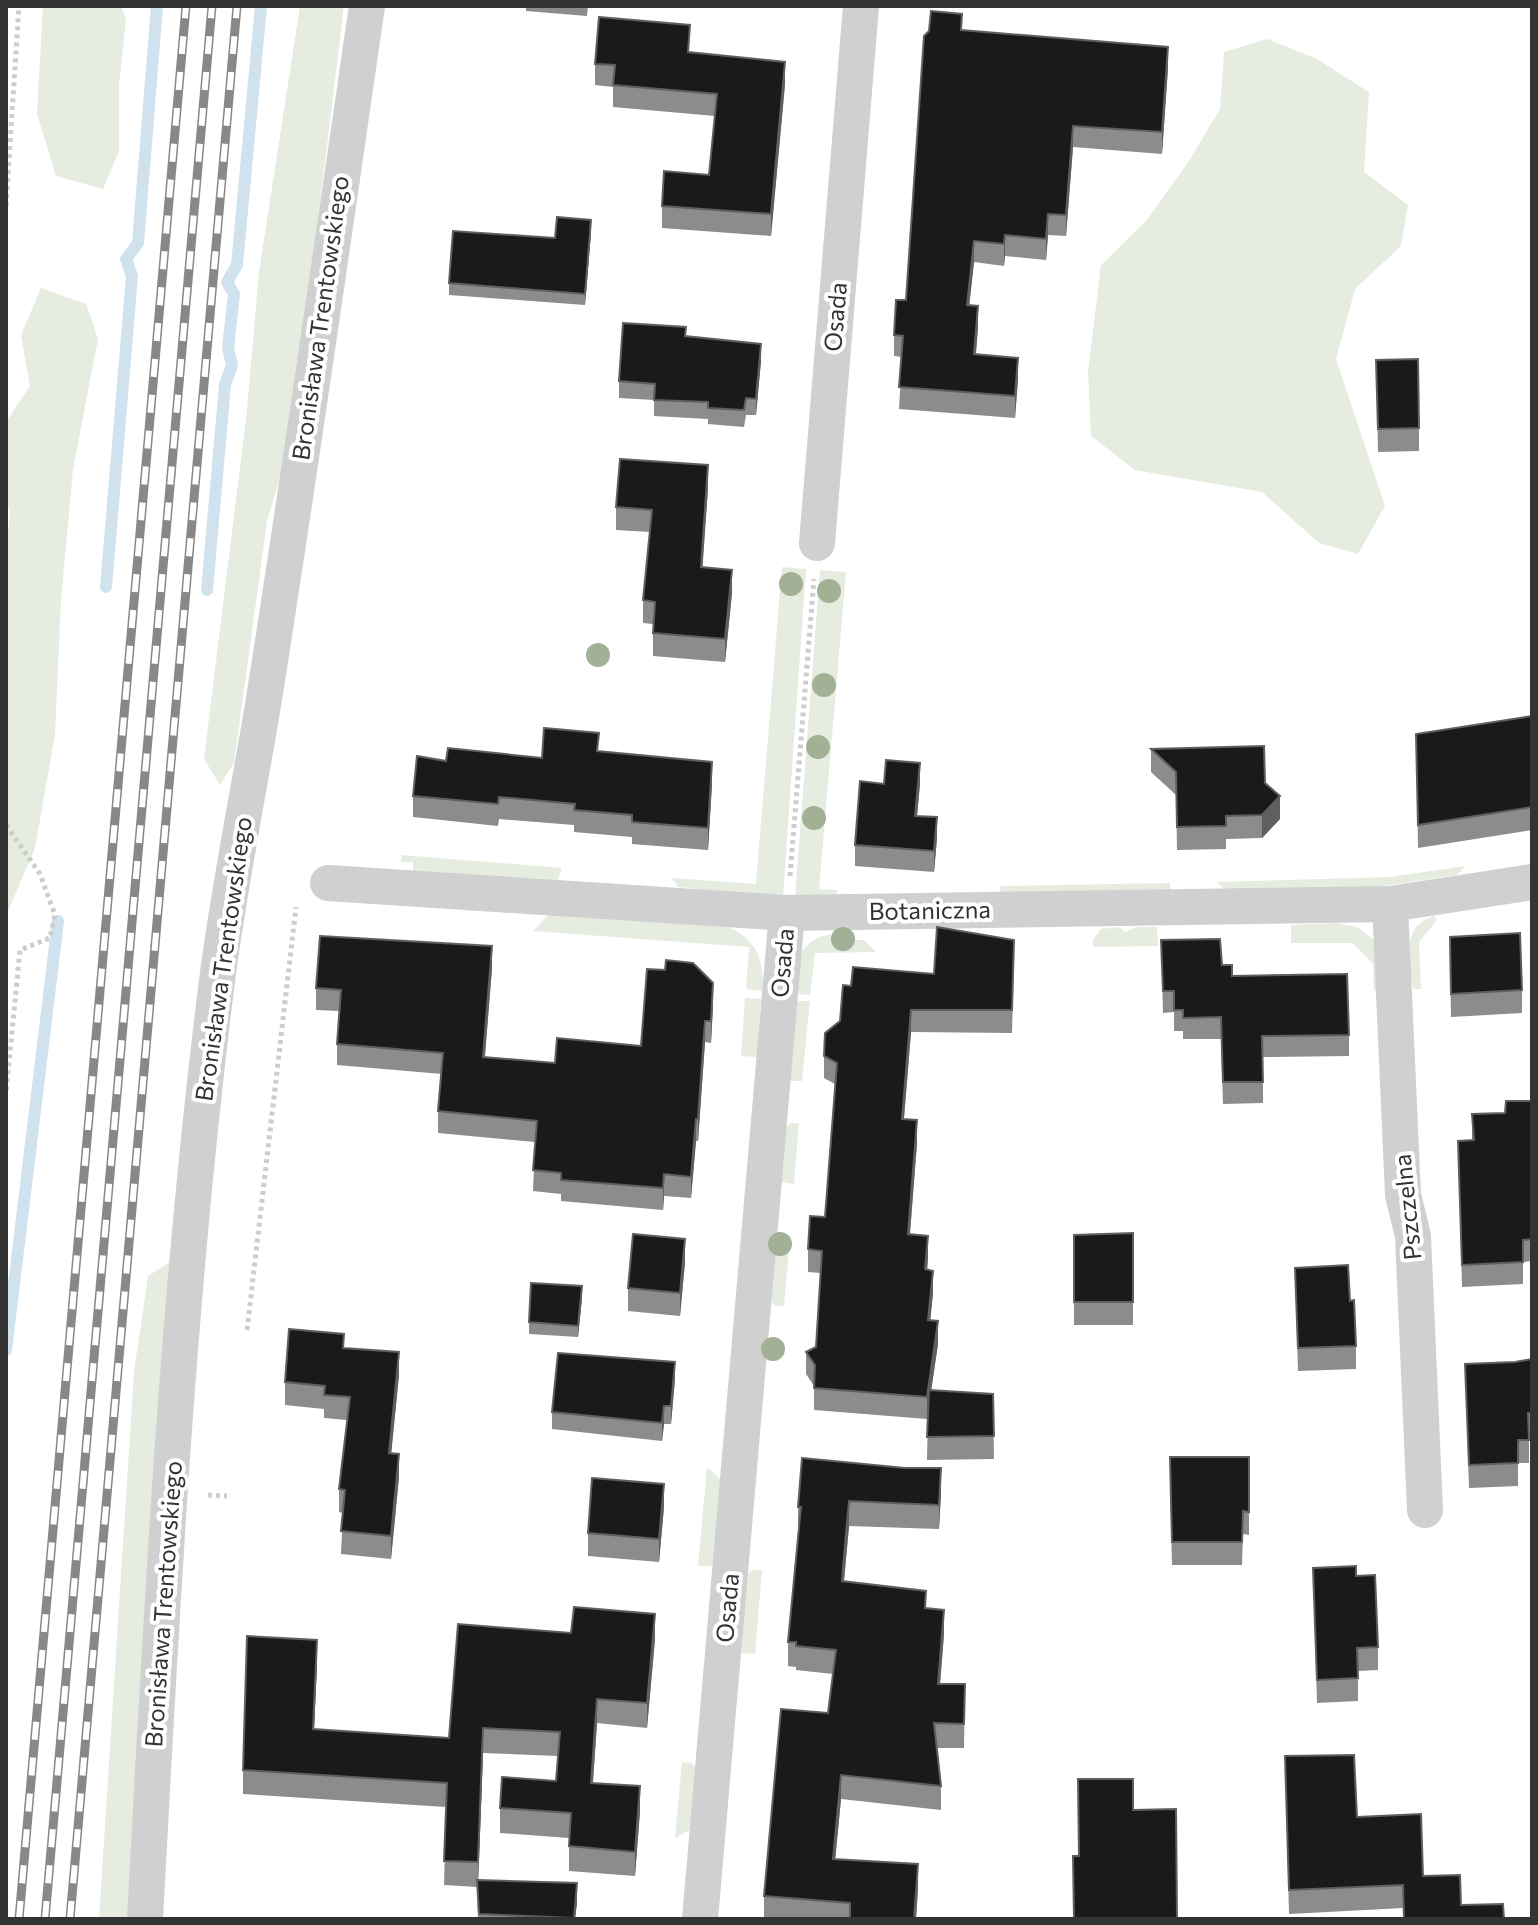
<svg xmlns="http://www.w3.org/2000/svg" width="1538" height="1925" viewBox="0 0 1538 1925" font-family="Commissioner,sans-serif">
<rect width="100%" height="100%" fill="#fff"/>
<g fill="#e6ecdf">
<path d="M43,6H121L126,19L119,85V151L103,189L56,176L37,114Z"/>
<path d="M300,6H344L291,441L267,521L234,763L220,785L204,759L247,410L259,272Z"/>
<path d="M1267,39L1317,59L1369,92L1364,172L1408,205L1401,246L1355,289L1336,359L1385,506L1358,554L1319,543L1262,492L1135,470L1091,436L1088,371L1101,265L1146,221L1187,164L1220,109L1224,52Z"/>
<path d="M41,288L86,304L98,339L73,469L61,600L55,734L35,848L6,916V551L10,514L6,495V422L30,386L21,335Z"/>
<path d="M782,567L806,569L783,897L678,887L672,878L756,884Z"/>
<path d="M820,570L846,572L819,889L837,890L836,899L795,897Z"/>
<path d="M402,855L562,868L558,880L413,871V862H401Z"/>
<path d="M1465,866L1457,875L1376,887L1227,892L1217,882L1390,877Z"/>
<path d="M1170,883V893L1001,897L1000,886Z"/>
<path d="M553,910L725,926C754,936 766,960 762,991L746,989L749,947L533,931Z"/>
<path d="M1434,916L1437,920L1419,942L1421,989H1413C1410,961 1400,926 1434,916Z"/>
<path d="M1337,923L1357,927L1374,940L1383,991H1374L1373,964L1353,943H1291V925Z"/>
<path d="M1120,927L1125,932L1137,927H1157L1158,946L1093,947V940L1101,929Z"/>
<path d="M841,933L849,940H864L876,952L815,953L810,995L796,994L800,954C811,938 822,935 841,933Z"/>
<path d="M745,998L761,999L757,1057L741,1056Z"/>
<path d="M795,1001H810L802,1081H788Z"/>
<path d="M791,1123H799L794,1184L780,1182L785,1128Z"/>
<path d="M775,1238H790L784,1306H775L771,1301Z"/>
<path d="M170,1262L129,1919H99L134,1372L148,1276Z"/>
<path d="M707,1467L721,1480L715,1566H698Z"/>
<path d="M754,1570H762L755,1654L740,1653L746,1575Z"/>
<path d="M682,1762L691,1763L698,1770L693,1828L675,1838Z"/>
</g>
<g fill="none" stroke-linecap="round" stroke-linejoin="round">
<g stroke="#cfe2ee" stroke-width="12">
<path d="M106,587L132,276L126,259L138,243L157,6"/>
<path d="M207,590L225,385L232,365L228,348L234,294L227,282L237,265L261,6"/>
<path d="M6,1350L58,921"/>
</g>
<g stroke="#cdcdcd" stroke-width="5" stroke-dasharray="4 4" stroke-linecap="butt">
<path d="M6,206L19,6"/>
<path d="M6,825L40,874L55,915L50,938L20,950L6,1093"/>
<path d="M790,876L814,579"/>
<path d="M247,1330L296,907"/>
<path d="M208,1495L227,1496"/>
</g>
<g stroke="#d0d0d0" stroke-width="36">
<path d="M817,543L861,6"/>
<path d="M328,883L787,913L1390,904L1532,882"/>
<path d="M1390,904L1403,1195L1413,1236L1425,1510"/>
<path d="M145,1919C162,1603 178,1287 218,973C230,883 248,795 263,705C300,473 333,239 367,6"/>
<path d="M700,1919L787,913"/>
</g>
<g stroke="#888" stroke-width="9">
<g id="rail">
<path d="M19,1919L186,6"/>
<path d="M45,1919L212,6"/>
<path d="M70,1919L237,6"/>
</g>
</g>
<use href="#rail" stroke="#fff" stroke-width="6" stroke-dasharray="18" stroke-linecap="butt"/>
</g>
<g fill="#a2b095">
<circle cx="791" cy="584" r="12"/>
<circle cx="829" cy="591" r="12"/>
<circle cx="598" cy="655" r="12"/>
<circle cx="824" cy="685" r="12"/>
<circle cx="818" cy="747" r="12"/>
<circle cx="814" cy="818" r="12"/>
<circle cx="843" cy="939" r="12"/>
<circle cx="780" cy="1244" r="12"/>
<circle cx="773" cy="1349" r="12"/>
</g>
<g fill="#8c8c8c">
<path d="M526,6H588L587,16L526,11Z"/>
<path d="M962,30L1168,68L1162,154L1073,147L1066,236L1048,235L1046,260L1005,256L1004,266L974,262L969,305L978,327L976,354L1018,379L1015,418L899,409L902,357L894,356V335L906,300Z"/>
<path d="M690,53L785,84L771,236L662,228V206L709,175L715,116L613,107V87L595,85V64Z"/>
<path d="M591,232L585,305L449,295V283L555,238Z"/>
<path d="M686,337L761,361L756,415H746L744,427L708,424V419L654,416V400L619,398V381Z"/>
<path d="M1376,360L1419,428V451L1378,452Z"/>
<path d="M708,488L702,567L732,593L725,662L653,656V624L643,623V600L650,532L616,530V507Z"/>
<path d="M1532,716V830L1418,848L1416,734Z"/>
<path d="M1151,749L1265,783L1280,819L1262,838L1226,839V849L1177,850L1176,795L1151,772Z"/>
<path d="M599,751L712,784L708,850L632,844V837L574,832V825L499,819L498,826L413,817V796L446,761L542,758Z"/>
<path d="M884,784H920L917,816L937,838L934,872L855,866V845Z"/>
<path d="M1161,940L1222,965L1232,976L1349,1035V1056L1263,1057V1103L1223,1104L1221,1039H1183V1031H1174V1012L1163,1013Z"/>
<path d="M1450,960L1522,990V1013L1451,1017Z"/>
<path d="M1014,962L1012,1033L911,1032L904,1119L917,1143L910,1234L928,1258L927,1270L933,1293L930,1321L938,1344L931,1390L993,1394L994,1459L927,1460L928,1413L927,1419L814,1410V1386L806,1374V1352L816,1347L821,1273L808,1272V1249L825,1217L835,1084L824,1078V1056L840,1021L851,986Z"/>
<path d="M492,968L485,1057L555,1063L641,1046L713,1005L711,1043L705,1042L698,1141H696L691,1198L664,1196L663,1210L561,1201V1194L533,1191L535,1142L438,1133V1111L442,1074L337,1065V1044L339,1011L316,1010V988Z"/>
<path d="M1532,1101V1261L1523,1262V1284L1462,1287L1458,1141L1472,1140V1114L1505,1113Z"/>
<path d="M1133,1233V1325H1074V1235Z"/>
<path d="M685,1262L680,1316L628,1311V1288Z"/>
<path d="M1295,1268L1350,1301L1356,1346V1369L1298,1371Z"/>
<path d="M582,1298L578,1337L529,1334V1322Z"/>
<path d="M344,1348L399,1375L391,1453L399,1477L391,1559L341,1554L343,1513L339,1512V1489L347,1420L324,1418V1409L285,1405V1382Z"/>
<path d="M1532,1359V1436H1529V1463H1518V1486L1469,1488L1465,1364L1515,1362Z"/>
<path d="M675,1379L671,1424H664L662,1441L552,1429V1412Z"/>
<path d="M1249,1457V1535L1243,1534L1242,1565H1172L1170,1480Z"/>
<path d="M941,1492L939,1529L849,1526L844,1581L926,1608L944,1634L940,1684H965L964,1748H937L941,1786V1810L841,1799L835,1859L918,1888L916,1919H764V1896L828,1713L833,1674L796,1670V1667L788,1666V1642L798,1531V1507Z"/>
<path d="M664,1507L659,1562L588,1556V1533Z"/>
<path d="M1313,1568L1356,1576L1378,1647V1670L1358,1671V1701L1317,1703Z"/>
<path d="M571,1633L655,1639L647,1728L597,1723L593,1783L640,1811L635,1876L569,1871V1838L500,1833V1808L556,1781L558,1756L483,1753L478,1880L577,1903L575,1919H478L477,1887L444,1885L446,1807L243,1794V1770L317,1665L314,1729L449,1738Z"/>
<path d="M1285,1756L1357,1817L1423,1876L1461,1905L1504,1919H1404L1403,1908L1289,1914Z"/>
</g>
<g fill="#5f5f5f">
<path d="M1168,47V68L1162,154V132Z"/>
<path d="M785,62V84L771,236V214Z"/>
<path d="M1073,126V147L1066,236V215Z"/>
<path d="M1048,214V235L1046,260V239Z"/>
<path d="M591,220V232L585,305V294Z"/>
<path d="M1005,235V256L1004,266V244Z"/>
<path d="M974,241V262L967,326V305Z"/>
<path d="M978,306V327L974,375V354Z"/>
<path d="M761,344V361L756,415V399Z"/>
<path d="M1018,358V379L1015,418V396Z"/>
<path d="M708,465V488L701,590V567Z"/>
<path d="M732,570V593L725,662V639Z"/>
<path d="M712,762V784L708,850V828Z"/>
<path d="M920,763V784L915,837V816Z"/>
<path d="M1280,796V819L1262,838V815Z"/>
<path d="M937,817V838L934,872V851Z"/>
<path d="M492,946V968L483,1078V1057Z"/>
<path d="M713,983V1005L711,1043V1021Z"/>
<path d="M911,1010V1032L902,1141V1119Z"/>
<path d="M705,1021V1042L698,1141V1119Z"/>
<path d="M696,1119V1141L691,1198V1177Z"/>
<path d="M917,1120V1143L908,1257V1234Z"/>
<path d="M664,1174V1196L663,1210V1188Z"/>
<path d="M928,1236V1258L925,1292V1269Z"/>
<path d="M685,1239V1262L680,1316V1293Z"/>
<path d="M933,1271V1293L928,1343V1320Z"/>
<path d="M582,1286V1298L578,1337V1326Z"/>
<path d="M938,1321V1344L927,1419V1397Z"/>
<path d="M399,1352V1375L389,1476V1453Z"/>
<path d="M675,1362V1379L671,1424V1406Z"/>
<path d="M664,1406V1424L662,1441V1423Z"/>
<path d="M399,1454V1477L391,1559V1536Z"/>
<path d="M941,1468V1492L939,1529V1505Z"/>
<path d="M664,1484V1507L659,1562V1539Z"/>
<path d="M849,1501V1526L843,1591L842,1581Z"/>
<path d="M944,1610V1634L938,1709V1684Z"/>
<path d="M655,1614V1639L647,1728V1703Z"/>
<path d="M317,1640V1665L313,1754V1729Z"/>
<path d="M597,1699V1723L591,1808V1783Z"/>
<path d="M483,1728V1753L478,1887V1862Z"/>
<path d="M841,1775V1799L833,1883V1859Z"/>
<path d="M640,1786V1811L635,1876V1852Z"/>
<path d="M918,1864V1888L916,1919H914Z"/>
<path d="M577,1883V1903L575,1919H574Z"/>
</g>
<g fill="#1a1a1a" stroke="#5f5f5f" stroke-width="2">
<path d="M931,11L962,14L961,30L1168,47L1162,132L1073,126L1066,215L1048,214L1046,239L1005,235L1004,244L974,241L967,305L978,306L974,354L1018,358L1015,396L899,387L903,336L894,335L896,300H906L924,36L929,31Z"/>
<path d="M599,17L690,25L688,52L785,62L771,214L662,206L664,171L709,175L717,94L613,85L615,65L595,64Z"/>
<path d="M557,217L591,220L585,294L449,283L453,231L555,238Z"/>
<path d="M623,323L686,327L685,336L761,344L756,399L746,398L744,410L708,408V402L654,400L655,384L619,381Z"/>
<path d="M1418,359L1419,428L1378,429L1376,360Z"/>
<path d="M620,459L708,465L701,567L732,570L725,639L653,633L655,602L643,600L652,510L616,507Z"/>
<path d="M1532,716V807L1418,825L1416,734Z"/>
<path d="M544,728L599,733L597,751L712,762L708,828L632,822V815L574,810L575,804L499,797L498,804L413,796L417,756L446,761L448,748L542,758Z"/>
<path d="M1264,746L1265,783L1280,796L1262,815L1226,816V826L1177,827L1176,772L1151,749Z"/>
<path d="M886,760L920,763L915,816L937,817L934,851L855,845L860,781L884,784Z"/>
<path d="M937,927L1014,940L1012,1010H911L902,1119L917,1120L908,1234L928,1236L925,1269L933,1271L928,1320L938,1321L927,1397L814,1388L815,1365L806,1352L816,1347L822,1251L808,1249L810,1216L825,1217L837,1063L824,1056L825,1033L840,1021L843,985L851,986L853,967L934,974Z"/>
<path d="M1520,933L1522,990L1451,994L1450,937Z"/>
<path d="M320,936L492,946L483,1057L555,1063L557,1038L641,1046L647,969L665,970L666,960L693,963L713,983L711,1021H705L698,1119H696L691,1177L664,1174L663,1188L561,1180V1173L533,1170L537,1121L438,1111L443,1053L337,1044L341,990L316,988Z"/>
<path d="M1220,939L1222,965H1232V976L1347,974L1349,1035L1262,1036L1263,1082H1223L1221,1017L1183,1018V1010H1174V991H1163L1161,940Z"/>
<path d="M1506,1101H1532V1239L1523,1240V1262L1462,1265L1458,1141L1474,1140L1472,1114L1505,1113Z"/>
<path d="M1133,1233V1302H1074V1235Z"/>
<path d="M633,1234L685,1239L680,1293L628,1288Z"/>
<path d="M1348,1265L1350,1301L1354,1300L1356,1346L1298,1348L1295,1268Z"/>
<path d="M531,1283L582,1286L578,1326L529,1322Z"/>
<path d="M289,1329L344,1334L343,1348L399,1352L389,1453L399,1454L391,1536L341,1531L345,1490L339,1489L350,1397L324,1395L325,1386L285,1382Z"/>
<path d="M558,1353L675,1362L671,1406H664L662,1423L552,1412Z"/>
<path d="M1532,1359V1413H1528L1529,1440H1518V1463L1469,1465L1465,1364L1515,1362Z"/>
<path d="M929,1390L993,1394L994,1436L927,1437Z"/>
<path d="M1170,1457H1249V1512L1243,1511L1242,1542H1172Z"/>
<path d="M802,1458L905,1468H941L939,1505L849,1501L843,1567L842,1581L926,1591L925,1608L944,1610L938,1684H965L964,1724L934,1723L941,1786L841,1775L833,1859L918,1864L914,1919H850V1903L764,1896L781,1709L828,1713L836,1650L796,1646V1642H788L801,1507H798Z"/>
<path d="M592,1478L664,1484L659,1539L588,1533Z"/>
<path d="M1356,1566V1576L1375,1575L1378,1647L1357,1648L1358,1678L1317,1680L1313,1568Z"/>
<path d="M574,1607L655,1614L647,1703L597,1699L591,1783L640,1786L635,1852L569,1846L571,1813L500,1808L502,1777L556,1781L560,1732L483,1728L478,1862L444,1861L447,1783L243,1770L247,1636L317,1640L313,1729L449,1738L458,1624L571,1633Z"/>
<path d="M1354,1755L1357,1817L1421,1814L1423,1876L1460,1875L1461,1905L1503,1904L1504,1919H1404L1403,1885L1289,1890L1285,1756Z"/>
<path d="M1078,1779H1133V1810L1176,1809L1177,1919H1074L1073,1856H1079Z"/>
<path d="M477,1880L577,1883L574,1918L479,1914Z"/>
</g>
<g text-anchor="middle" stroke-width="8" stroke-linejoin="round" paint-order="stroke">
<g font-size="24" fill="#333" stroke="#fff">
<text transform="translate(836 317) rotate(-85)" y="8">Osada</text>
<text transform="translate(321 318) rotate(-82)" y="8">Bronisława Trentowskiego</text>
<text transform="translate(930 911) rotate(-1)" y="8">Botaniczna</text>
<text transform="translate(224 959) rotate(-82)" y="8">Bronisława Trentowskiego</text>
<text transform="translate(783 963) rotate(-85)" y="8">Osada</text>
<text transform="translate(1408 1207) rotate(-96)" y="8">Pszczelna</text>
<text transform="translate(164 1604) rotate(-86)" y="8">Bronisława Trentowskiego</text>
<text transform="translate(728 1608) rotate(-85)" y="8">Osada</text>
</g>
</g>
<rect width="1538" height="1925" fill="none" stroke="#333333" stroke-width="16"/>
</svg>
